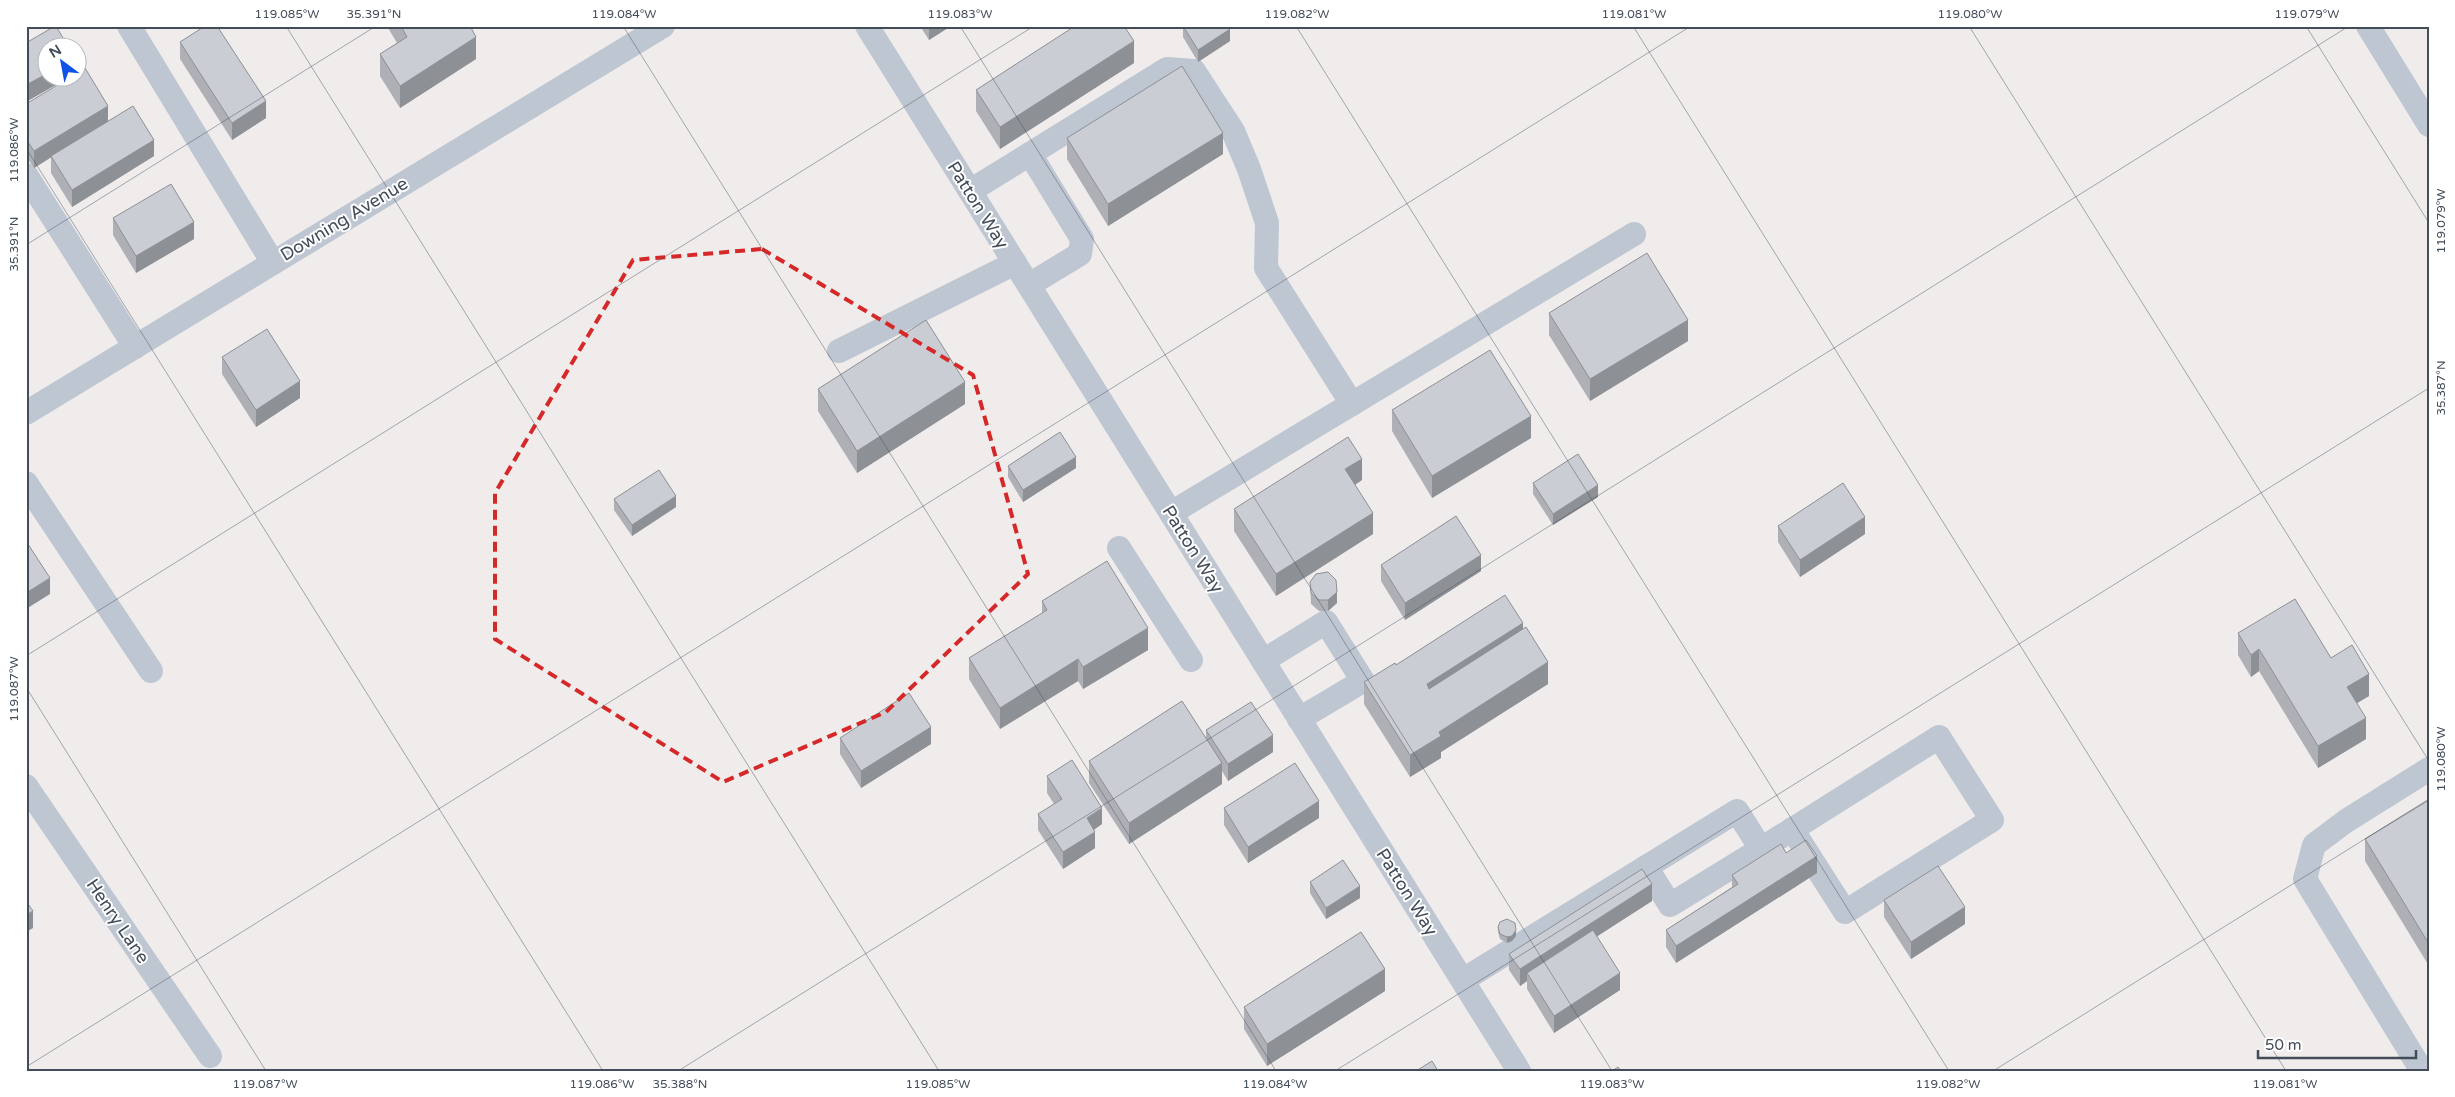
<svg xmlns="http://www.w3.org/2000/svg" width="2455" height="1097" viewBox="0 0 2455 1097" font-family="'Varela Round',sans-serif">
<rect width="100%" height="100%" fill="#efeceb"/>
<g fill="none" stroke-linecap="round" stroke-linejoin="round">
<g stroke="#bec6d2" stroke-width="24">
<path d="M129,26L273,263"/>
<path d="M867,26L1519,1071"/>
<path d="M2368,26L2429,125"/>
<path d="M26,175L135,347"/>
<path d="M970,191L1167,69L1194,71L1233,131L1249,169L1267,223L1266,268L1352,404"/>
<path d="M1029,285L1080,254L1082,239L1030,154"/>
<path d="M839,351L1015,263"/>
<path d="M26,413L663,26"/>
<path d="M26,483L151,671"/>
<path d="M1171,513L1634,234"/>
<path d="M1119,548L1191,660"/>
<path d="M1263,661L1326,622L1363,681L1299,719"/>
<path d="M26,786L210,1056"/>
<path d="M1646,867L1670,905L1761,849"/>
<path d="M1463,980L1737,811L1761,849L1939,737L1992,820L1845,912L1792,829"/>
<path d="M2422,1071L2305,879L2314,845L2346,821L2429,769"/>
</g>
</g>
<g fill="#aeb0b6">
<path d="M387,26H470L476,59L400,108L380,76V54L397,43Z"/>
<path d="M920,26H951L929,40Z"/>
<path d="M1183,26L1230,41L1198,62L1183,37Z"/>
<path d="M180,42L266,118L232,140L180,59Z"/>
<path d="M1134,63L1000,149L976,111V90Z"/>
<path d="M26,104L108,122L154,156L72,207L51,173V157L34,168L26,156Z"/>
<path d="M1067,138L1223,154L1108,226L1067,159Z"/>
<path d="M113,218L194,239L136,273L113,235Z"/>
<path d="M1549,313L1688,341L1590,401L1549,335Z"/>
<path d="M222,357L300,398L256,427L222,374Z"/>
<path d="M818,389L965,404L857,473L818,411Z"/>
<path d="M1392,410L1531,438L1432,498L1392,431Z"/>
<path d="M1008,466L1076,468L1023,502L1008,477Z"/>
<path d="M1362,480L1355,485L1373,534L1276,596L1234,531V509Z"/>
<path d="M1533,483L1598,497L1553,525L1533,494Z"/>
<path d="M614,499L676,507L632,536L614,510Z"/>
<path d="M1778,526L1865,534L1800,577L1778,542Z"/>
<path d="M1381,565L1481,571L1405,620L1381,581Z"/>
<path d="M1310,582L1337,603L1328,611H1319L1311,604Z"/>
<path d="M1042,601L1148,650L1083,689L1078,681L1000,729L969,679V658L1042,613Z"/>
<path d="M1523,629L1548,684L1441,752V758L1410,777L1364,704V682L1396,665Z"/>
<path d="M2238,633L2331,658L2369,696L2357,703L2366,739L2318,768L2259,671L2251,677L2238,655Z"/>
<path d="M1206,730L1273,752L1228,781L1222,771V784L1129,844L1089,783V761L1206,738Z"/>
<path d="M840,738L931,744L861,788L840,754Z"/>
<path d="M1047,776L1102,824L1094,830L1095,848L1063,869L1038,830V814L1054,804L1047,793Z"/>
<path d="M2429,800V966L2365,861V839Z"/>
<path d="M1224,808L1319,818L1248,863L1224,825Z"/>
<path d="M1817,873L1676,963L1666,947V930L1732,887V875Z"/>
<path d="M1310,882L1360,898L1326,919L1310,893Z"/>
<path d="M1884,900L1965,924L1911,959L1884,917Z"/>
<path d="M1652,901L1597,936L1620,990L1554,1033L1527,989V981L1520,986L1509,970V954Z"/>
<path d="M1498,927L1516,936L1512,941L1507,943L1500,939L1498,932Z"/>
<path d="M1385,991L1267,1066L1244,1029V1007Z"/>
</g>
<g fill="#8d9094">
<path d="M929,26H951L929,40Z"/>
<path d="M1230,29V41L1198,62V50Z"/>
<path d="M476,37V59L400,108V86Z"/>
<path d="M1134,41V63L1000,149V127Z"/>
<path d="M48,73V78H68L26,102V85Z"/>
<path d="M266,101V118L232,140V123Z"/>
<path d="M108,106V122L34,168V151Z"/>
<path d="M1223,133V154L1108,226V204Z"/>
<path d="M154,140V156L72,207V190Z"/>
<path d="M194,222V239L136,273V256Z"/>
<path d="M1688,320V341L1590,401V379Z"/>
<path d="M300,381V398L256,427V410Z"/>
<path d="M965,382V404L857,473V451Z"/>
<path d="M1531,416V438L1432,498V476Z"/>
<path d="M1076,457V468L1023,502V490Z"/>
<path d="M1362,459V480L1345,491V469Z"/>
<path d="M1598,485V497L1553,525V514Z"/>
<path d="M676,496V507L632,536V525Z"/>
<path d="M1373,513V534L1276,596V574Z"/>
<path d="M1865,517V534L1800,577V560Z"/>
<path d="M1481,555V571L1405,620V603Z"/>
<path d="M50,578V594L26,609V593Z"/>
<path d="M1337,592V603L1328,611V600Z"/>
<path d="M1523,623V644L1427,706V684Z"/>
<path d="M1148,628V650L1083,689V667Z"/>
<path d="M2259,649V671L2251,677V655Z"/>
<path d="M1078,659V681L1000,729V708Z"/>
<path d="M1548,662V684L1441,752V758L1410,777V755L1439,732Z"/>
<path d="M2369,674V696L2347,709V687Z"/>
<path d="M2366,718V739L2318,768V746Z"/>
<path d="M931,727V744L861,788V771Z"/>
<path d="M1273,735V752L1228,781V764Z"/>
<path d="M1222,763V784L1129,844V823Z"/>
<path d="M1319,801V818L1248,863V847Z"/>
<path d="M1102,808V824L1087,834V818Z"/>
<path d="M1095,832V848L1063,869V852Z"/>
<path d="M1817,856V873L1676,963V946Z"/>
<path d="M1652,884V901L1531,979L1527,973V981L1520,986V969Z"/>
<path d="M1360,886V898L1326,919V908Z"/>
<path d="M1965,907V924L1911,959V942Z"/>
<path d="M33,911V928L26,932V915Z"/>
<path d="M1516,930V936L1512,941L1507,943V937Z"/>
<path d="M1385,969V991L1267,1066V1044Z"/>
<path d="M1620,973V990L1554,1033V1016Z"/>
</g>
<g fill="#cacdd4" stroke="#8d9094">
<path d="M55,26H56L69,48H48V73L26,85V43Z"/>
<path d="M205,26H217L266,101L232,123L180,42Z"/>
<path d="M401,26H470L476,37L400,86L380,54L407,37Z"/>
<path d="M1075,26H1124L1134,41L1000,127L976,90Z"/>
<path d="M1183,26H1229L1230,29L1198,50Z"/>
<path d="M1182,66L1223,133L1108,204L1067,138Z"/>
<path d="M85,68L108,106L34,151L26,139V104L69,78H78V72Z"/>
<path d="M133,106L154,140L72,190L51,156Z"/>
<path d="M171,184L194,222L136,256L113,218Z"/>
<path d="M1647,253L1688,320L1590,379L1549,313Z"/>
<path d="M926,320L965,382L857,451L818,389Z"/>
<path d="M267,329L300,381L256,410L222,357Z"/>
<path d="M1490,350L1531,416L1432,476L1392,410Z"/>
<path d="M1060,432L1076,457L1023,490L1008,466Z"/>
<path d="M1348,437L1362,459L1345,469L1373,513L1276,574L1234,509Z"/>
<path d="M1578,454L1598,485L1553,514L1533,483Z"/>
<path d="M659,470L676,496L632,525L614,499Z"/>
<path d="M1843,483L1865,517L1800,560L1778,526Z"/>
<path d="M1456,516L1481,555L1405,603L1381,565Z"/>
<path d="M26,541L50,578L26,593Z"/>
<path d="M1107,561L1148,628L1083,667L1078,659L1000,708L969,658L1047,610L1042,601Z"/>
<path d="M1328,572L1336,580L1337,592L1328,600H1319L1311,593L1310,582L1316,574Z"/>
<path d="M1505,595L1523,623L1427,684L1429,689L1526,627L1548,662L1439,732L1441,736L1410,755L1364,682L1395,663L1396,665Z"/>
<path d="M2295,599L2331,658L2352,645L2369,674L2347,687L2366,718L2318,746L2259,649L2251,655L2238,633Z"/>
<path d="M909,693L931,727L861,771L840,738Z"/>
<path d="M1182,701L1222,763L1129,823L1089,761Z"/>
<path d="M1251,702L1273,735L1228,764L1206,730Z"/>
<path d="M1072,760L1102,808L1087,818L1095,832L1063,852L1038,814L1062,799L1047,776Z"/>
<path d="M1295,763L1319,801L1248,847L1224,808Z"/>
<path d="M2429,800V944L2365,839Z"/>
<path d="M1806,840L1817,856L1676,946L1666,930L1738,884L1732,875L1781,844L1786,853Z"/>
<path d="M1343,860L1360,886L1326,908L1310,882Z"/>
<path d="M1938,866L1965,907L1911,942L1884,900Z"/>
<path d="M1642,869L1652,884L1520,969L1509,954Z"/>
<path d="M26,901L33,911L26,915Z"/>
<path d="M1507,919L1515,923L1516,930L1512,936L1507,937L1500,934L1498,927L1500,922Z"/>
<path d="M1593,930L1620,973L1554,1016L1527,973Z"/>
<path d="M1361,932L1385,969L1267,1044L1244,1007Z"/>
<path d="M1432,1061L1438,1071H1416Z"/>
<path d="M1618,1067L1621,1071H1612Z"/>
</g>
<path fill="none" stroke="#d62828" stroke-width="4" stroke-dasharray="10 6" stroke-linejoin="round" d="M762,249L973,375L1028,574L886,712L723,782L495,639V493L633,260Z"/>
<path fill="none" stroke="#434d5a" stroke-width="1" stroke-opacity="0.45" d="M286,26L939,1071M623,26L1276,1071M960,26L1612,1071M1296,26L1949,1071M1633,26L2286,1071M1969,26L2429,761M2306,26L2429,223M26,148L603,1071M26,245L376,26M26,656L1034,26M26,687L266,1071M26,1067L1691,26M678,1071L2349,26M1335,1071L2429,388M1993,1071L2429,799"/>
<g text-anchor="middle" stroke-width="4" stroke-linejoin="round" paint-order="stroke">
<g font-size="18" fill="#434d5a" stroke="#fff">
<text transform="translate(978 205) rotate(58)" y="6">Patton Way</text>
<text transform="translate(344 219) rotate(-31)" y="6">Downing Avenue</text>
<text transform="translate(1193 549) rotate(58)" y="6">Patton Way</text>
<text transform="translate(1407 892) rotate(58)" y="6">Patton Way</text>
<text transform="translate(118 921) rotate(56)" y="6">Henry Lane</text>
</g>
</g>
<rect width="2455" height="1097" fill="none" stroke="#ffffff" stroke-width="55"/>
<g transform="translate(62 62) rotate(328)"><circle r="24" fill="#ffffff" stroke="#b4b8bd"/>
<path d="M0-4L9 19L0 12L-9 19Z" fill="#0f53e6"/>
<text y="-8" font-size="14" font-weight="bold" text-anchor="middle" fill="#434d5a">N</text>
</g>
<path d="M2258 1050v8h158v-8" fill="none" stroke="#434d5a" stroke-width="2.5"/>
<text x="2265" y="1050" font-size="15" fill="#434d5a" stroke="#ffffff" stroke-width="4" paint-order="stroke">50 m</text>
<rect x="28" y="28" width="2400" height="1042" fill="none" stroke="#434d5a" stroke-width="2"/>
<g font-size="12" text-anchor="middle" fill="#434d5a">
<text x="287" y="18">119.085°W</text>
<text x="374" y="18">35.391°N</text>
<text x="624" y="18">119.084°W</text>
<text x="960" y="18">119.083°W</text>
<text x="1297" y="18">119.082°W</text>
<text x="1634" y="18">119.081°W</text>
<text x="1970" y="18">119.080°W</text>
<text x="2307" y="18">119.079°W</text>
<text transform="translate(14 150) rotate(-90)" y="4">119.086°W</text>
<text transform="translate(2441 221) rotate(-90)" y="4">119.079°W</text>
<text transform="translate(14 244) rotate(-90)" y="4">35.391°N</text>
<text transform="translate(2441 388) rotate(-90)" y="4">35.387°N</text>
<text transform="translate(14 689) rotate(-90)" y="4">119.087°W</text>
<text transform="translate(2441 759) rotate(-90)" y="4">119.080°W</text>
<text x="265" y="1088">119.087°W</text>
<text x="602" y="1088">119.086°W</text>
<text x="680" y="1088">35.388°N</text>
<text x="938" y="1088">119.085°W</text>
<text x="1275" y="1088">119.084°W</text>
<text x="1612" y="1088">119.083°W</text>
<text x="1948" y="1088">119.082°W</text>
<text x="2285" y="1088">119.081°W</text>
</g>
</svg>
